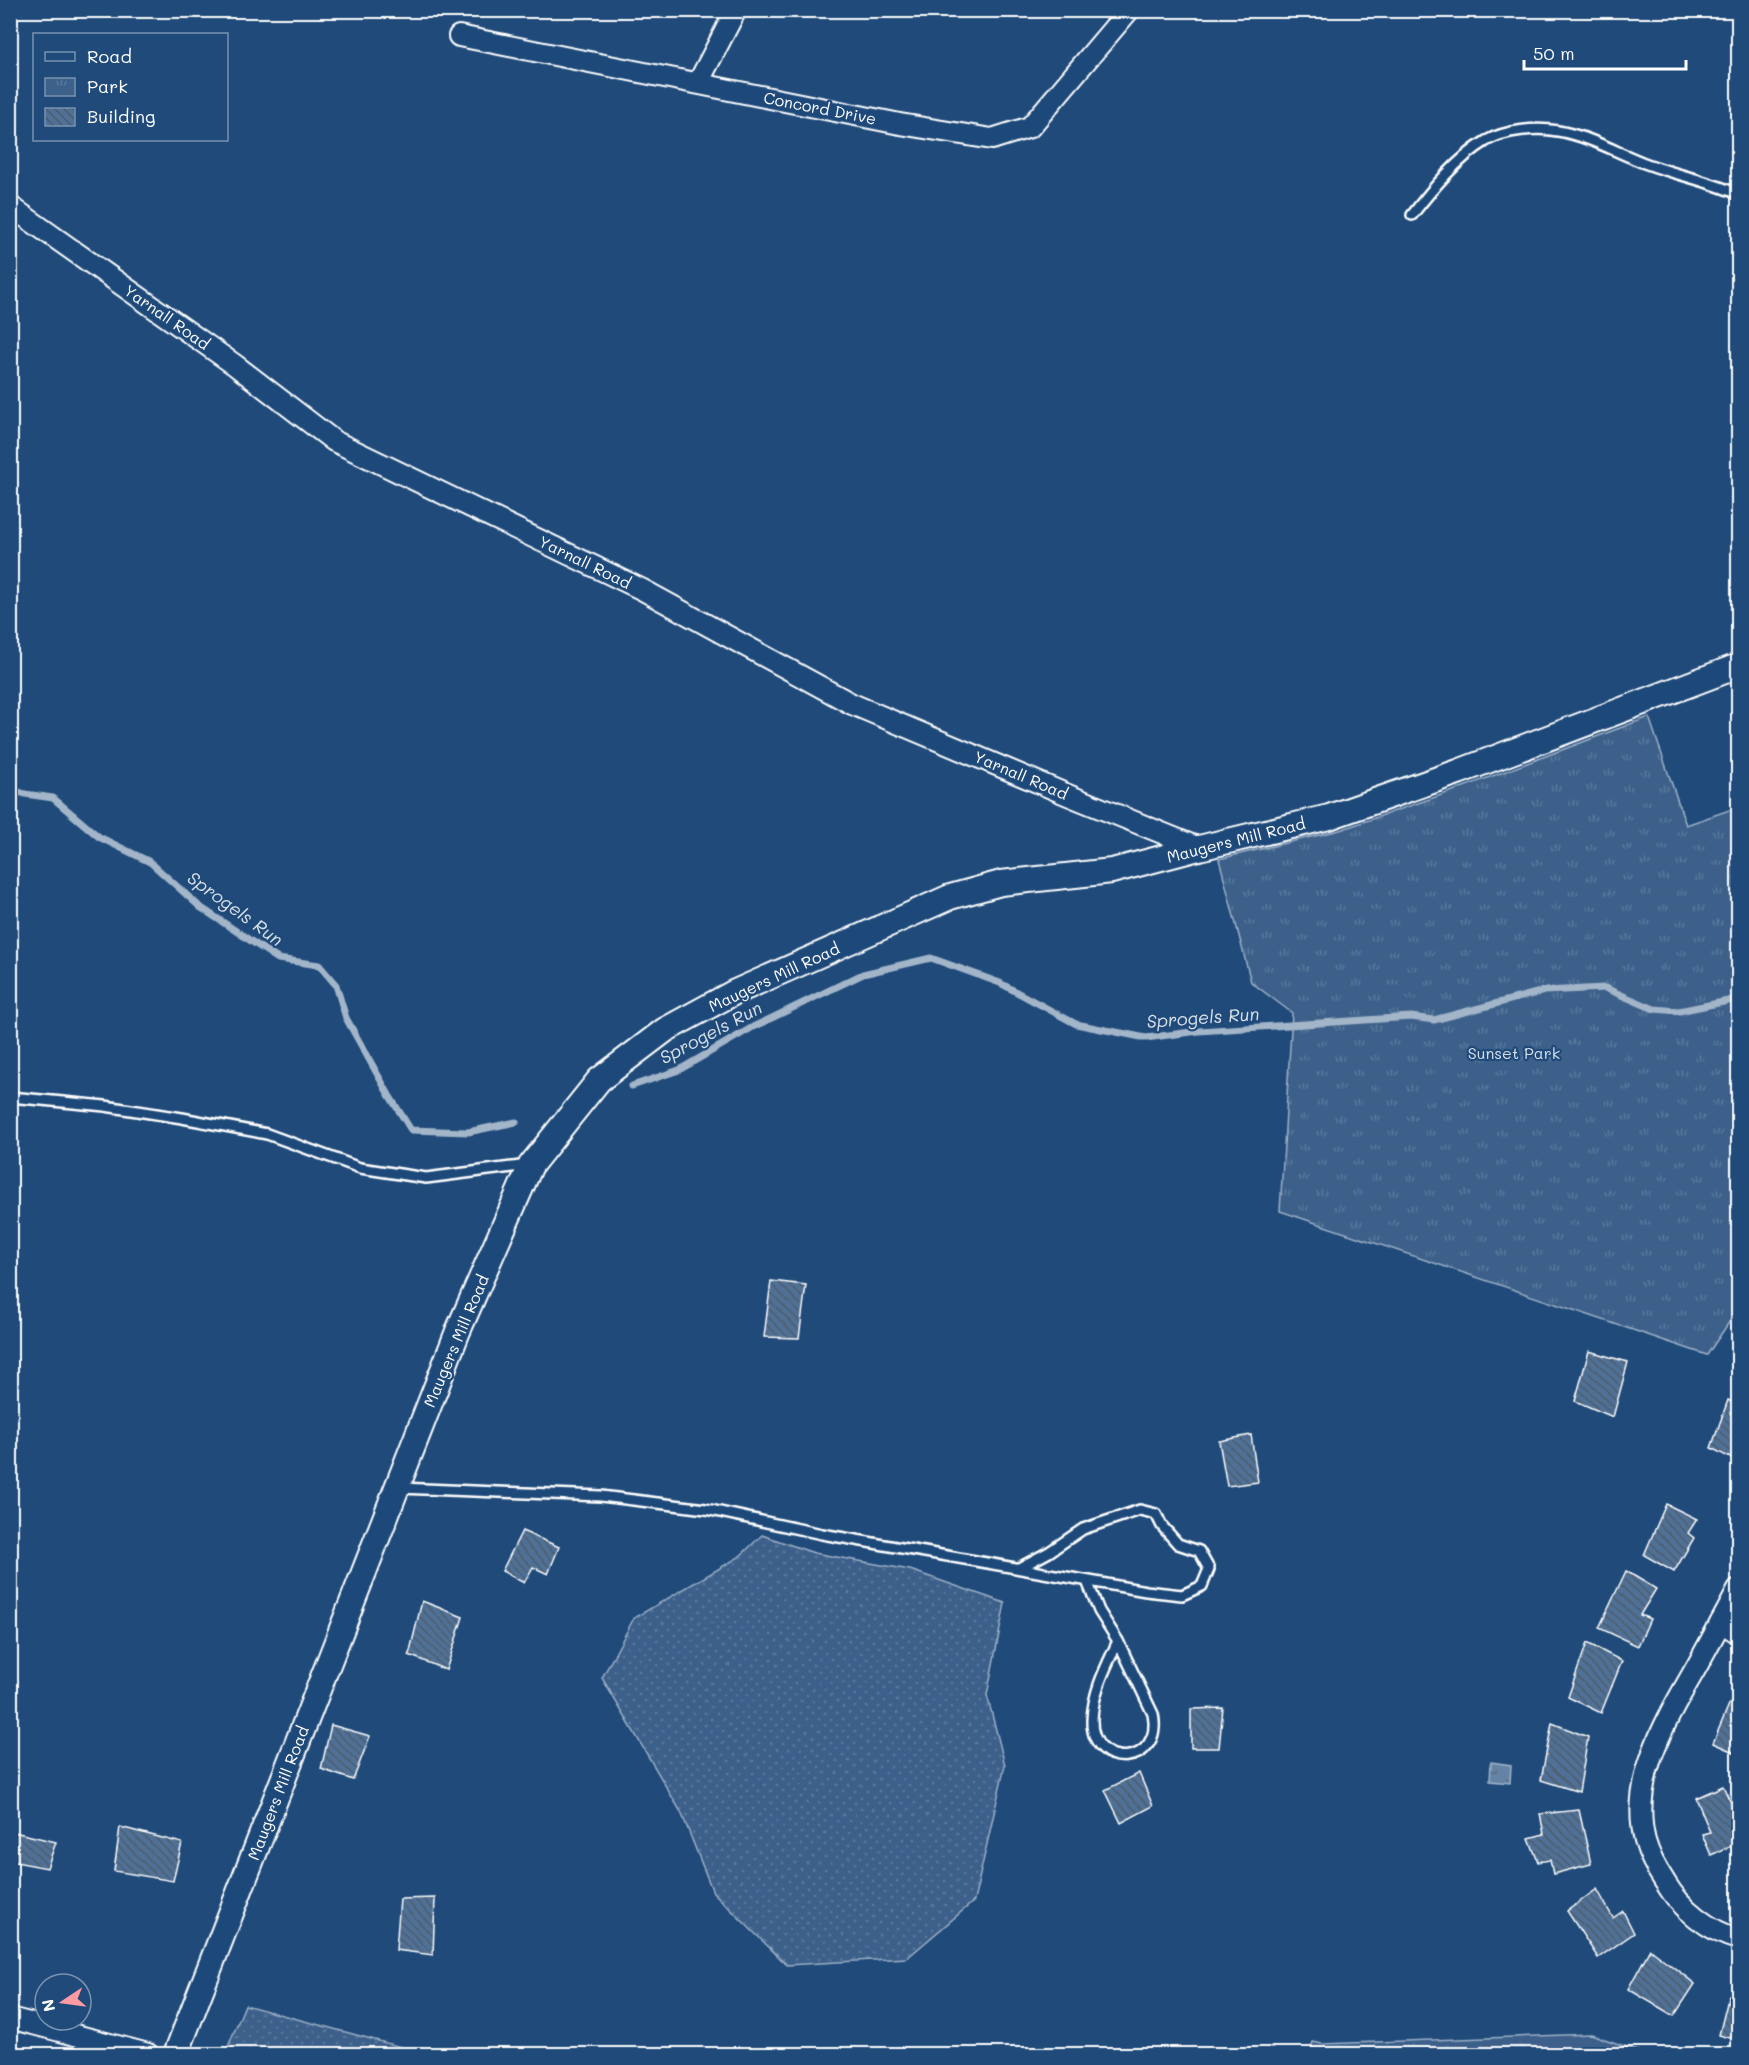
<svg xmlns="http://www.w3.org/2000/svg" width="1749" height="2065" viewBox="0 0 1749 2065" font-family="Mali,sans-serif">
<defs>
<pattern id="grass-dots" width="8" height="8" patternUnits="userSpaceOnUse" patternTransform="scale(1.5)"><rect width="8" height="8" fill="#3c618b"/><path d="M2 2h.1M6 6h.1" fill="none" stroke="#59799c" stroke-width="1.8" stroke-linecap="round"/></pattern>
<pattern id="park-tufts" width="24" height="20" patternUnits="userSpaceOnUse" patternTransform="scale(1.5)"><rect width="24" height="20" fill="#3c618b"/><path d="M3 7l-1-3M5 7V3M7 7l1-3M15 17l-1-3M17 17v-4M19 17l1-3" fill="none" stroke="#59799c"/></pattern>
<pattern id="water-ripples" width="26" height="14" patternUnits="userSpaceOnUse" patternTransform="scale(1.5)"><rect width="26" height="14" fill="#6583a4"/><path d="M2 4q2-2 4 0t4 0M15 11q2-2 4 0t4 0" fill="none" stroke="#5b6d81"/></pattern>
<pattern id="building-back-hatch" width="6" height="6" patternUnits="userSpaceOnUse" patternTransform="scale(1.5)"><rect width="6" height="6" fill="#507197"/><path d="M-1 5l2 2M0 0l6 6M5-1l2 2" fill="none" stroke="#4e5b6a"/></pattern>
</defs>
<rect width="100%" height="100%" fill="#1f4a7a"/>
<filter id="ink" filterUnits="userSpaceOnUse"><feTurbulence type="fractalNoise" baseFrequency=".0167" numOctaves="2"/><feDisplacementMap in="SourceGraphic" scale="12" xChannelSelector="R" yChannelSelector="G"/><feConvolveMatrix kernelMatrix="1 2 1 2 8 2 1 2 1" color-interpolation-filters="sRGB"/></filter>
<g filter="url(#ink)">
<g fill="url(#grass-dots)" stroke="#9eb0c5" stroke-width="1.5">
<path d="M762,1535L814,1553L910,1570L1005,1603L987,1695L1005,1765L974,1901L907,1958L787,1965L713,1892L681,1812L602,1678L634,1618L739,1557Z"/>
<path d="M245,2005L427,2054H225Z"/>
</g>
<g fill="url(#park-tufts)" stroke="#9eb0c5" stroke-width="1.5">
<path d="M1649,717L1686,825L1738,807V1309L1707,1355L1280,1211L1292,1013L1251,982L1219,859L1340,830L1453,791Z"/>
<path d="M1591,2034L1646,2054H1310L1313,2042L1322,2044Z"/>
</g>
<path fill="url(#water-ripples)" stroke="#a3b5c8" stroke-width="1.5" d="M1491,1762L1511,1765L1510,1783L1490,1781Z"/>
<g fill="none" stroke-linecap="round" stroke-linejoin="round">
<g stroke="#a3b5c8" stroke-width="7">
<path d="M10,789L25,794L53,798L99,837L150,862L200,907L278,959L319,965L336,985L346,1018L389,1095L411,1130L468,1132L516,1122"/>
<path d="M632,1086L679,1070L753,1027L863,974L931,958L1000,983L1076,1024L1146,1038L1199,1031L1411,1017L1434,1020L1544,991L1605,988L1654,1009L1679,1011L1738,999"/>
</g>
</g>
<g fill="url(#building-back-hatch)" stroke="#fff" stroke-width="1.5">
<path d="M771,1281L806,1285L799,1338L764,1337Z"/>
<path d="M1589,1351L1628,1362L1613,1417L1575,1401Z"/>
<path d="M1728,1400L1738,1405V1462L1711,1448Z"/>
<path d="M1251,1435L1258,1482L1227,1486L1219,1441Z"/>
<path d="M1666,1504L1697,1519L1688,1533L1694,1538L1674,1572L1644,1555Z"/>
<path d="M522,1531L559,1547L548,1574L533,1567L524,1583L502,1571Z"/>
<path d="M1626,1571L1656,1589L1640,1615L1650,1619L1638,1646L1599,1628Z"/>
<path d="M422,1601L463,1617L446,1670L409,1655Z"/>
<path d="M1587,1643L1622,1661L1601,1713L1568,1697Z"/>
<path d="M1735,1690L1738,1693V1754L1713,1743Z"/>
<path d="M1223,1708L1219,1748H1191V1709Z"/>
<path d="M1552,1723L1588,1737L1579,1792L1541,1780Z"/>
<path d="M331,1725L370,1736L353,1780L321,1769Z"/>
<path d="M1139,1773L1153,1806L1121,1823L1105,1790Z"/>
<path d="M1723,1786L1738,1818V1843L1711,1855L1702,1834L1710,1832L1696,1798Z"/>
<path d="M1579,1810L1591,1864L1553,1874L1550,1860L1538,1862L1529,1838L1544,1834L1540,1814Z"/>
<path d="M120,1827L182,1843L173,1881L114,1871Z"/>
<path d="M10,1831L56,1842L47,1868L10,1861Z"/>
<path d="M1597,1889L1613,1918L1623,1911L1634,1933L1598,1958L1567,1911Z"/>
<path d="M435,1898L433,1955L396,1950L400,1899Z"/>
<path d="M1650,1949L1695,1984L1674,2016L1628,1989Z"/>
<path d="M1729,1995L1738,1997V2040L1719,2035Z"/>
</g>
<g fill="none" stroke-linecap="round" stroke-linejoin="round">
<g stroke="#fff" stroke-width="14">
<g id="service">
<path d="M1412,215C1433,188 1457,159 1486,141C1505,130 1537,127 1558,131C1589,136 1618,153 1647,164C1677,175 1709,181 1738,194"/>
<path d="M10,1097L105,1106L182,1118L267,1134L360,1168L426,1178L528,1165"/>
<path d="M399,1488L601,1496L706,1509L822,1534L1146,1591L1182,1595L1202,1586L1209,1569L1199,1551L1178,1544L1162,1526L1156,1514L1140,1510L1083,1529L1049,1552L1019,1568"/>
<path d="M1087,1581L1099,1611L1118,1641L1153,1714C1164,1767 1091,1772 1092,1720C1093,1691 1106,1667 1118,1641"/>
</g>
</g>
<g stroke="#fff" stroke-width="24">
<g id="minor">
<path d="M459,36L900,124L992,139L1030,127L1129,10"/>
<path d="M698,83L736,10"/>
<path d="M10,206L235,365L334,441L643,590L852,704L1068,795L1199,848"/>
<path d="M1738,1590C1725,1615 1711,1640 1697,1666C1668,1717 1629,1779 1645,1841C1649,1855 1657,1870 1665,1882C1681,1909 1709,1931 1738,1939"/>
<path d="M1721,1622L1738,1633"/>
<path d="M10,2018L148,2054"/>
</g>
</g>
<g stroke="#fff" stroke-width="28">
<path id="tertiary" d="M176,2054L458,1331L531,1165L599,1080L665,1030L733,993L950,897L1001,883L1112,871L1199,848L1329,817L1458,772L1738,666"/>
</g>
<use href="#service" stroke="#1f4a7a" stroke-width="9"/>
<use href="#minor" stroke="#1f4a7a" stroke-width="20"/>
<use href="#tertiary" stroke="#1f4a7a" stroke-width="24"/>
</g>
</g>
<g text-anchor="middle" stroke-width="4.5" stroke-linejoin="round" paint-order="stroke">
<g font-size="16" fill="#fff" stroke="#1f4a7a">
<text transform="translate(820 108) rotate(11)" y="6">Concord Drive</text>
<text transform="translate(167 317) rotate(35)" y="6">Yarnall Road</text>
<text transform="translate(585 562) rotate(26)" y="6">Yarnall Road</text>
<text transform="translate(1021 775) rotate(23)" y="6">Yarnall Road</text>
<text transform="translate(1236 840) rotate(-14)" y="6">Maugers Mill Road</text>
<text transform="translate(774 977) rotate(-25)" y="6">Maugers Mill Road</text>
<text transform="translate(456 1341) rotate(-67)" y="6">Maugers Mill Road</text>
<text transform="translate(278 1793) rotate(-69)" y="6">Maugers Mill Road</text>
</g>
<g font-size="16" fill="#d8dfe8" stroke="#1f4a7a">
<text x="1514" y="1059">Sunset Park</text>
</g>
<g font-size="18" font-style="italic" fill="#d8e0e8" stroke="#1f4a7a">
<text transform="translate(235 909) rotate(36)" y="6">Sprogels Run</text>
<text transform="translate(1203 1018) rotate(-4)" y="6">Sprogels Run</text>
<text transform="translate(711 1033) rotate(-28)" y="6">Sprogels Run</text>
</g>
</g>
<rect width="1749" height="2065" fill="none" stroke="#1f4a7a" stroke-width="36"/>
<rect x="18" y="18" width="1713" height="2029" fill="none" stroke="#fff" stroke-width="2" filter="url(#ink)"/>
<rect x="33" y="33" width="195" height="108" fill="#1f4a7a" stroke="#7992af" stroke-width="1.5"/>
<rect x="45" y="52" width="30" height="9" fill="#1f4a7a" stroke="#7992af" stroke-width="1.5"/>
<text x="87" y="63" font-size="18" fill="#ffffff">Road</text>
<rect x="45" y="78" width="30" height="18" fill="url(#park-tufts)" stroke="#7992af" stroke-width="1.5"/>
<text x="87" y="93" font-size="18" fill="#ffffff">Park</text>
<rect x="45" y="108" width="30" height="18" fill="url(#building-back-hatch)" stroke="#7992af" stroke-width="1.5"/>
<text x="87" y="123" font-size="18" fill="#ffffff">Building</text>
<g transform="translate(63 2002) rotate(257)"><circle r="28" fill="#1f4a7a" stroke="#7992af" stroke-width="1.5"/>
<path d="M0-4.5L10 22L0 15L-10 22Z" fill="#ff9aa2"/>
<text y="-9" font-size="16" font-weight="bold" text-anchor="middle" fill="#ffffff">N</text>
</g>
<path d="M1524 60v9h162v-9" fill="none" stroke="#ffffff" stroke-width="3"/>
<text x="1533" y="60" font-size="18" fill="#ffffff" stroke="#1f4a7a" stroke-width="4.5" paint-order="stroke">50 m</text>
</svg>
